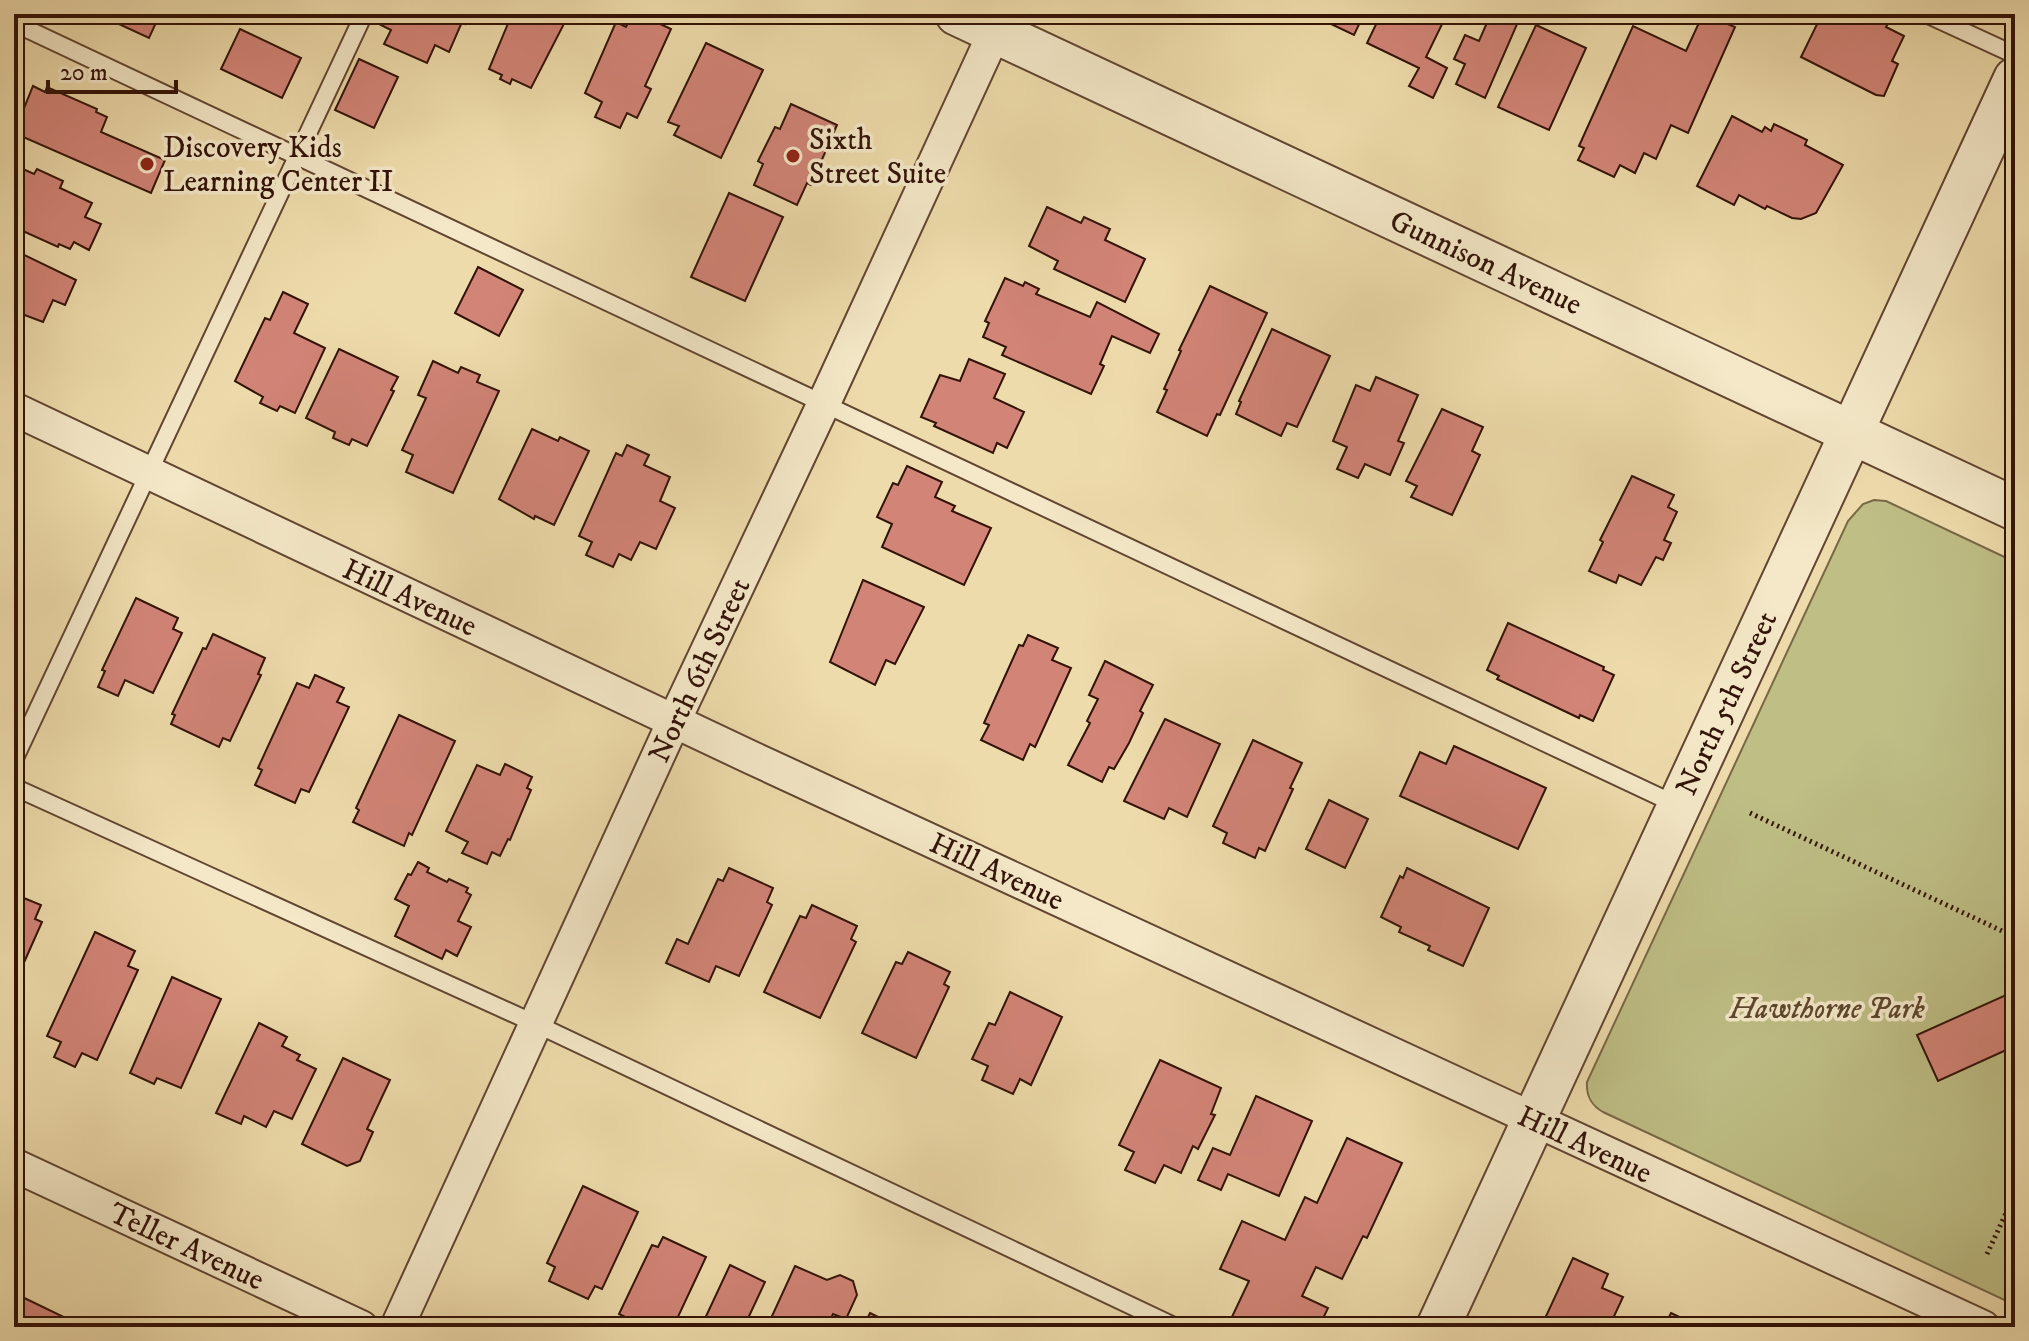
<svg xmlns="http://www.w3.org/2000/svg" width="2029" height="1341" viewBox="0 0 2029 1341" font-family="'IM FELL DW Pica',serif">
<rect width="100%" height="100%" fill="#eedbab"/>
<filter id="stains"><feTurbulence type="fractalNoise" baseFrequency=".0025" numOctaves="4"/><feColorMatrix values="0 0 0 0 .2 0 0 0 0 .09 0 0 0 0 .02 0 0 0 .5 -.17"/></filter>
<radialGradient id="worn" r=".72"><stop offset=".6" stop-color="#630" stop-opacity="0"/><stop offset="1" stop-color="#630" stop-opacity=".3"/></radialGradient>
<path fill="#bebe85" stroke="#786846" stroke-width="2" d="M1874,500L1886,501L2015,562V1305L1603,1112C1591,1105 1586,1096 1587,1082L1848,521L1863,504Z"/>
<g fill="#d28477" stroke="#321308" stroke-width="2">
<path d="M111,14H160L149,38L108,19Z"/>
<path d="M376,14H469L465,24L462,22L449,52L435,45L427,63L384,44L391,30L373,21Z"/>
<path d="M512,14H569L531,88L512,79L510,84L500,79L502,75L489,69Z"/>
<path d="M632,14H639L671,29L645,86L651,89L637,118L627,113L620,128L595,117L602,102L585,93L616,22L626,27Z"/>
<path d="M1310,14H1364L1354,35Z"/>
<path d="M1381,14H1447L1426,57L1447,68L1433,98L1409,86L1419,68L1367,43Z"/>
<path d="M1494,14L1521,15L1485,98L1456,84L1465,64L1454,59L1465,35L1479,41L1489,18L1492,19Z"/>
<path d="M1703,14L1735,27L1688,133L1671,125L1656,159L1644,153L1635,173L1620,165L1614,177L1578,160L1584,148L1579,146L1633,26L1686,51Z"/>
<path d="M1822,14H1871L1889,22L1886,27L1904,36L1892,61L1898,64L1884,96L1876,95L1801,57Z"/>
<path d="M1536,25L1586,48L1549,130L1498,107Z"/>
<path d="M240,29L301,58L282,98L221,69Z"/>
<path d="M706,43L763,70L721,158L674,135L679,126L668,122Z"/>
<path d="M359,59L398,77L374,128L335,110Z"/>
<path d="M33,86L45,92L47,87L97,109L96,112L107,117L101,132L165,160L151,193L14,133Z"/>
<path d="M791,104L837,125L811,185L807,183L797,205L754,185L763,164L758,161L775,127L780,129Z"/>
<path d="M1732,116L1762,132L1765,127L1771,131L1774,124L1807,140L1805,145L1843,165L1816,213L1801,219L1792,218L1767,206L1765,209L1739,195L1734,205L1697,186Z"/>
<path d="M14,165L34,174L37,169L63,181L60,188L92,203L85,217L101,224L89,250L74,242L70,249L59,244L58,247L14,227Z"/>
<path d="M729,193L783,217L745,301L691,277Z"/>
<path d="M1047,207L1081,223L1084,217L1110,229L1105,240L1145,259L1125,302L1054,269L1058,261L1029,246Z"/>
<path d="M14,250L76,280L65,305L53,300L43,322L14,311Z"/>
<path d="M478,267L523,290L499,336L455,313Z"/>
<path d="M1005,278L1023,286L1025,282L1039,289L1036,294L1090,317L1097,302L1159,334L1150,353L1112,336L1100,364L1104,366L1091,394L1002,355L1006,347L983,337L989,323L985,321Z"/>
<path d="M1210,286L1267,313L1220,415L1217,414L1207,436L1157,412L1167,390L1164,389L1181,351L1179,350Z"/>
<path d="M283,292L308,304L294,333L325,348L295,413L280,406L277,411L260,403L263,397L235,381L265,318L270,320Z"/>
<path d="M1272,329L1330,356L1297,427L1287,423L1281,436L1236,414L1241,402L1239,401Z"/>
<path d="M339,349L398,377L391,390L394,391L367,446L352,439L349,445L333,438L335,432L306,418Z"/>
<path d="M969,359L1005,374L994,398L1024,412L1007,448L997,443L993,453L934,426L936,423L921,417L940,375L960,381Z"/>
<path d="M433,361L458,373L461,367L480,375L477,382L499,391L453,493L406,472L413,455L402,450L426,398L418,395Z"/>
<path d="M1376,377L1418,395L1398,441L1404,443L1390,475L1365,464L1358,478L1337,469L1347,447L1333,441L1356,385L1370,391Z"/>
<path d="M1442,409L1483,427L1472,451L1480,455L1452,515L1411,497L1417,486L1406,481Z"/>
<path d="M532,429L558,441L560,437L589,451L554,525L535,516L534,519L499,499Z"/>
<path d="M627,445L649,455L644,465L670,477L660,501L675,508L656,549L640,542L631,560L619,554L613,567L586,555L592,542L579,536L616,453L622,456Z"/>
<path d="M907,466L942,482L935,497L955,506L952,511L991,528L964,585L882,547L892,524L877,517L893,483L898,485Z"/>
<path d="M1632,476L1674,495L1668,507L1677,512L1664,540L1671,543L1663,560L1656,557L1641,585L1619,575L1616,583L1589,571L1603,542L1600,540Z"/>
<path d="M863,580L924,607L895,664L886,660L875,685L830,662Z"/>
<path d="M136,598L178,618L173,629L182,633L153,693L125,680L118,696L98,687L105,671L102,670Z"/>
<path d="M1508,623L1604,667L1603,670L1614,675L1593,721L1580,715L1579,718L1497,679L1499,676L1487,670Z"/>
<path d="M213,634L265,658L258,674L261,675L230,741L223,738L219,747L171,724L175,715L172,714L203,648L206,649Z"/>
<path d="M1028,635L1058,648L1052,660L1071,668L1035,747L1030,744L1023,760L981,740L989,725L984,723L1019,645L1023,646Z"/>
<path d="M1105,661L1153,685L1140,711L1143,713L1129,743L1114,769L1109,767L1102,782L1068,765L1090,723L1087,721L1098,699L1089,695Z"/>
<path d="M315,675L344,688L337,702L349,707L309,792L301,789L295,803L255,785L262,770L258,768L297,683L309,688Z"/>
<path d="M399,715L455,741L412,835L409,833L404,846L353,822L359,810L356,808Z"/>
<path d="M1165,719L1220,744L1187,817L1169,808L1164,819L1124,801Z"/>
<path d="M1253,740L1302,763L1290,788L1293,789L1265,851L1259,848L1255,858L1223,843L1227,833L1213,826Z"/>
<path d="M1454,746L1546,788L1518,849L1400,796L1420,752L1446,764Z"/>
<path d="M505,764L532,777L527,788L531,790L510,840L508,839L500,856L492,852L487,864L462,853L468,842L446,831L477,765L500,775Z"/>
<path d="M1329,800L1368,819L1345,868L1306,849Z"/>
<path d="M418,862L429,868L427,872L447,882L449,879L468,888L466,892L471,895L458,921L471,927L457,956L446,950L442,959L395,936L409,906L395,899L408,874L411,875Z"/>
<path d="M729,868L773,888L767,902L772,905L739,976L716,966L709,982L666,963L677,939L688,944L718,879L723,881Z"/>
<path d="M1407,868L1489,908L1463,966L1428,950L1430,946L1399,932L1401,927L1381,917L1400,876L1403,878Z"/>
<path d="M14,894L41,905L35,919L42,922L14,985Z"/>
<path d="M812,905L857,926L851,939L856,942L820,1018L764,992L800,916L806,918Z"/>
<path d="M95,932L135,951L128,966L138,970L97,1060L82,1053L75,1067L54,1057L61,1042L47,1036Z"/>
<path d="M908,952L950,972L944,984L949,987L916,1058L862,1033L896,962L902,964Z"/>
<path d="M172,977L221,999L181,1088L157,1078L154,1084L130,1073Z"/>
<path d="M2015,991V1046L1938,1081L1917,1035Z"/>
<path d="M1010,992L1062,1017L1031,1085L1020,1079L1013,1094L982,1080L988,1066L972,1059L989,1023L995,1025Z"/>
<path d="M259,1023L287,1037L282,1046L300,1055L297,1060L316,1069L292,1119L274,1111L266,1127L244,1116L241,1124L216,1113Z"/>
<path d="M343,1058L390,1080L367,1129L373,1132L360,1161L347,1166L302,1144Z"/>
<path d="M1160,1060L1221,1088L1211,1114L1215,1115L1198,1149L1193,1146L1181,1173L1164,1165L1155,1183L1125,1170L1134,1152L1119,1145Z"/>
<path d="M1256,1096L1312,1121L1279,1196L1228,1174L1221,1190L1198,1180L1213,1148L1230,1155Z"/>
<path d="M1347,1138L1402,1163L1367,1238L1363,1236L1342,1279L1316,1267L1302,1296L1328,1308L1319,1327H1242L1230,1321L1249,1281L1220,1269L1242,1221L1285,1240L1305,1197L1317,1203Z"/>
<path d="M583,1186L638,1212L602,1289L595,1286L588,1299L549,1281L555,1267L547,1263Z"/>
<path d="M663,1237L706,1257L676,1321L678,1322L676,1327H645L619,1314L652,1245L658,1247Z"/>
<path d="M1573,1258L1608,1274L1602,1288L1623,1297L1609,1327H1541Z"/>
<path d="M730,1265L765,1282L744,1327H701Z"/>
<path d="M795,1266L827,1280L840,1275L853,1281L857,1295L846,1319L833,1314L827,1327H767Z"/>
<path d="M14,1293L74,1322L72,1327H14Z"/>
<path d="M870,1313L898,1327H863Z"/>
<path d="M1671,1313L1700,1327H1664Z"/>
</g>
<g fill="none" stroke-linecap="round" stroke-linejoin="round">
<g stroke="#614531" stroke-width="20">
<g id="service">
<path d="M1926,14L2015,55"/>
<path d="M14,23L1677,805"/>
<path d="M14,760L364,14"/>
<path d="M14,787L536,1024L1176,1327"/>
</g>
</g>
<g stroke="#614531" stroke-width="36">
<g id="minor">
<path d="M14,409L750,757L1983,1327"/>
<path d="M14,1165L361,1327"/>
<path d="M397,1327L674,721L824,403L1003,14"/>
</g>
</g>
<g stroke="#614531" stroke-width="46">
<g id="tertiary">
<path d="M957,14L2015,509"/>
<path d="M1438,1327L2015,79"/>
</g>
</g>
<g stroke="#321308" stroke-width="5" stroke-dasharray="2 4" stroke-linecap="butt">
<path d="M1750,813L2015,937"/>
<path d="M1987,1254L2015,1194"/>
</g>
<use href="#service" stroke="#f4e8c8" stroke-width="16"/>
<use href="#minor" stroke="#f4e8c8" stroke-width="32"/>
<use href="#tertiary" stroke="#f4e8c8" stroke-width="42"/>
</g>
<g fill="#8f2418" stroke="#f4e8c8" stroke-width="3">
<circle cx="793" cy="156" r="8"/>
<circle cx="147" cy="164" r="8"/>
</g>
<g text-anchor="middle" stroke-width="7" stroke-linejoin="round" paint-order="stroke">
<g font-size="30" fill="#321308" stroke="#f4e8c8" text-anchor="start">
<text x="809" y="149">Sixth<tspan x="809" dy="34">Street Suite</tspan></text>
<text x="163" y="157">Discovery Kids<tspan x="163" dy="34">Learning Center II</tspan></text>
</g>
<g font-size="30" fill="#321308" stroke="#f4e8c8">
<text transform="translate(1486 262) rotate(25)" y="10">Gunnison Avenue</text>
<text transform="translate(410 597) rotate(25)" y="10">Hill Avenue</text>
<text transform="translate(699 670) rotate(-65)" y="10">North 6th Street</text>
<text transform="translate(1726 703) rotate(-65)" y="10">North 5th Street</text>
<text transform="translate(997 871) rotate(25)" y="10">Hill Avenue</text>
<text transform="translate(1585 1144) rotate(25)" y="10">Hill Avenue</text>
<text transform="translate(187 1246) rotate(25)" y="10">Teller Avenue</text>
</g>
<g font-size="30" font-style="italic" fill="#5c462e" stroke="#f4e8c8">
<text x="1827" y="1018">Hawthorne Park</text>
</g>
</g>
<rect width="2029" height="1341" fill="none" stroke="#eedbab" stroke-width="48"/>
<rect x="16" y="16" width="1997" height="1309" fill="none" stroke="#321308" stroke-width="4"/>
<rect x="24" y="24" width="1981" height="1293" fill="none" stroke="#321308" stroke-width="2"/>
<path d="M48 80v12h128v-12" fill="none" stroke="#321308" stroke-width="4"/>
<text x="60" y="80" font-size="24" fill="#321308" stroke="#f4e8c8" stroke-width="6" paint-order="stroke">20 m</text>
<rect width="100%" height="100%" filter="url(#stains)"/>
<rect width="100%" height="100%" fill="url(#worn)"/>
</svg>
